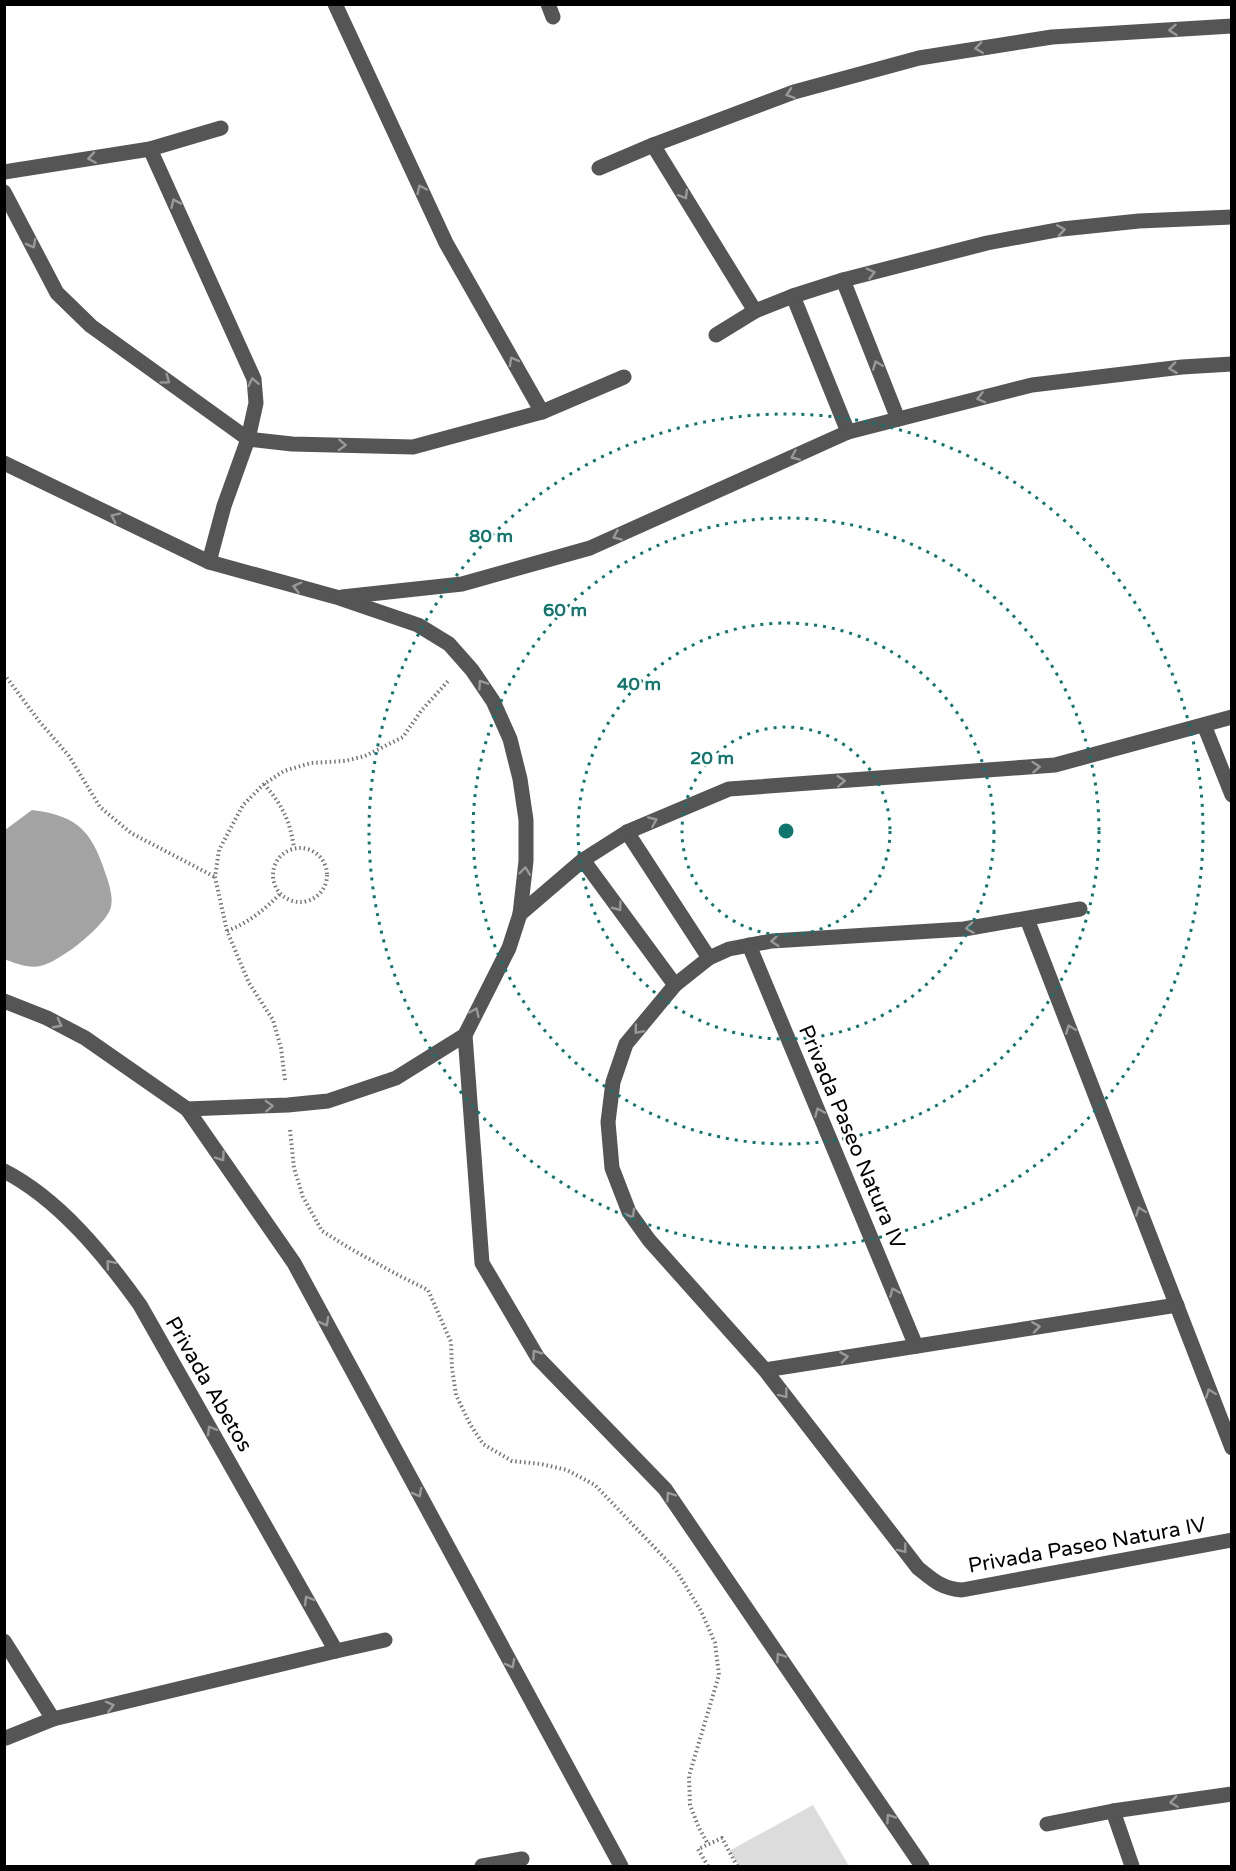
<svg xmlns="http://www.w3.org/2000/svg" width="1236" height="1871" viewBox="0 0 1236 1871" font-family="'Varela Round',sans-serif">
<rect width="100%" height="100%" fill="#fff"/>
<path fill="#dcdcdc" d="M813,1805L849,1866H739L729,1851Z"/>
<path fill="#a3a3a3" d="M32,810C81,816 93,834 107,878C110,887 114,901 110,910C102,928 60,962 40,966C30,969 14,963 4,959L5,830Z"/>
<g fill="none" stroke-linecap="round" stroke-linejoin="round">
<g stroke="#777" stroke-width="4" stroke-dasharray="1.5 3" stroke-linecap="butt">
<path d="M4,674L39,721L69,756L100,807L131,833L215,877"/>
<path d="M264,784C282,805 290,820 294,848"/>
<circle cx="300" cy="875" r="27"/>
<path d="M227,931C248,923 264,910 280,894"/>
<path d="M285,1080L281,1048L273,1020L249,983L227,931L215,877L219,850L243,805L264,784L284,771L311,763L345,761L365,756L403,737L421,711L449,680"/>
<path d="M290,1130L294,1168L303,1197L322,1231L351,1249L398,1275L428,1290L451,1342L452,1368L456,1395L470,1424L483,1444L512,1461L541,1464L567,1470L595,1485L676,1570L701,1611L715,1643L719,1675L689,1776L690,1805L699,1828L708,1844"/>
<path d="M708,1866L698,1849L722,1838L737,1866"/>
</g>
<g stroke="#555" stroke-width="15">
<path d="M335,4L446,243L542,412"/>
<path d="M548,4L553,17"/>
<path d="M653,145L755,311"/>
<path d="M150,149L254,379L256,403L248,439L224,506L209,562"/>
<path d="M599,168L653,145L794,92L919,58L1052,37L1232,26"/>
<path d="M4,172L150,149L221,128"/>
<path d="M4,192L57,293L91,326L248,439L292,444L413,447L542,412L624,377"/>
<path d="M843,280L898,419"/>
<path d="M793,296L848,432"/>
<path d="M716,335L755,311L793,296L843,280L987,243L1062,229L1139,221L1232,217"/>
<path d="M4,463L209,562L336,597L418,625L449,644L472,670L493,701L510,739L520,779L526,820V861L520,914L509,948L465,1035L396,1078L328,1101L288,1105L187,1109L85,1038L47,1018L4,1001"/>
<path d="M342,597L462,584L590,548L848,432L1032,385L1182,367L1232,364"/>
<path d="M1204,725L1232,795"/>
<path d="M627,832L709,958"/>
<path d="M583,860L675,985"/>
<path d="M1080,909L964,929L772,941L729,949L709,958L675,985L626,1044L613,1082L608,1122L612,1168L629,1212L649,1240L765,1370L918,1568C933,1580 942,1589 962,1590L1232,1540"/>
<path d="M520,914L583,860L627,832L729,789L1055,765L1232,717"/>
<path d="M1027,919L1232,1448"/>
<path d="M749,945L916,1346"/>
<path d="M465,1035L482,1263L538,1358L665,1489L922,1866"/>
<path d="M187,1109L294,1263L621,1866"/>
<path d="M4,1171C59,1199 105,1256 140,1305L336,1651"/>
<path d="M765,1370L1177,1305"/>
<path d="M4,1641L53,1719"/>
<path d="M6,1738L53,1719L336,1651L385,1640"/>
<path d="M1113,1811L1132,1866"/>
<path d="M1047,1824L1113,1811L1232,1794"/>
<path d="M482,1866L522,1859"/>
</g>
</g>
<defs><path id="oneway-chevron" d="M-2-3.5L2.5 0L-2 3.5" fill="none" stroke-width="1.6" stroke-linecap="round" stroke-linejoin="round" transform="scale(1.5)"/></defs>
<g stroke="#999">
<use href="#oneway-chevron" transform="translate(1173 30) rotate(176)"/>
<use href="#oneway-chevron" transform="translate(979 48) rotate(172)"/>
<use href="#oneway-chevron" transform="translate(790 94) rotate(161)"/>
<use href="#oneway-chevron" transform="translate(92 158) rotate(171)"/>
<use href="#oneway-chevron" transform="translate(421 189) rotate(-115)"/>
<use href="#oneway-chevron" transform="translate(684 195) rotate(58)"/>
<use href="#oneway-chevron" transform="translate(175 203) rotate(-114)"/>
<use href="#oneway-chevron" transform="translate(1061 230) rotate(-9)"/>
<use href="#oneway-chevron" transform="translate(32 244) rotate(62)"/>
<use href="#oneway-chevron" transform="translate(871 273) rotate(-15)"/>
<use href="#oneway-chevron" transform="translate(513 361) rotate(-119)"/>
<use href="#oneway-chevron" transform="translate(877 365) rotate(-111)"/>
<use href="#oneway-chevron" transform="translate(1173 368) rotate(173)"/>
<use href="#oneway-chevron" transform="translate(166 380) rotate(36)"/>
<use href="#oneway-chevron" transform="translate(253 382) rotate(-102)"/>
<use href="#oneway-chevron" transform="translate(981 398) rotate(166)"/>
<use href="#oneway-chevron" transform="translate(342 445) rotate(2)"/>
<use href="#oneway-chevron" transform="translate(795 456) rotate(156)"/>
<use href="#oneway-chevron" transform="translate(115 517) rotate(-154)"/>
<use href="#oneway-chevron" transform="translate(617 536) rotate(156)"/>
<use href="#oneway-chevron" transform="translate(297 587) rotate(-165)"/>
<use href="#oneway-chevron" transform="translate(482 684) rotate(-124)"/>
<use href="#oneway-chevron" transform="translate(1036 767) rotate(-4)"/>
<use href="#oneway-chevron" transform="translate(841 781) rotate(-4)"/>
<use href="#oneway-chevron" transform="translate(653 821) rotate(-23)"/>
<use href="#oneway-chevron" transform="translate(525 871) rotate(-83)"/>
<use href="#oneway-chevron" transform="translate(618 907) rotate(53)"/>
<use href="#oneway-chevron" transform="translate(970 928) rotate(173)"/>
<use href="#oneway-chevron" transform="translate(775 941) rotate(175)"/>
<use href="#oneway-chevron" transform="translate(475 1012) rotate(-65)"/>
<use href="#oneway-chevron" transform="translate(58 1024) rotate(28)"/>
<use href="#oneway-chevron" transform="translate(1070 1029) rotate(-111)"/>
<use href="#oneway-chevron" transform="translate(638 1030) rotate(130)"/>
<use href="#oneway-chevron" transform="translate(269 1106) rotate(-2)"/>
<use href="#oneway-chevron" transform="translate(819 1112) rotate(-113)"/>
<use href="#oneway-chevron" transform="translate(221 1157) rotate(55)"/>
<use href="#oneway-chevron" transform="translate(1140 1211) rotate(-111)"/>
<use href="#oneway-chevron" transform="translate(631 1214) rotate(60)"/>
<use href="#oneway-chevron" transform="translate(110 1264) rotate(-130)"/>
<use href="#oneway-chevron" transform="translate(894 1292) rotate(-113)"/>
<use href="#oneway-chevron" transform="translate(325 1322) rotate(62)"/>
<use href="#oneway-chevron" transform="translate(1036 1327) rotate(-9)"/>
<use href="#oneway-chevron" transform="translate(536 1354) rotate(-125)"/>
<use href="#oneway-chevron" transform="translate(844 1357) rotate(-9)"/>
<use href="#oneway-chevron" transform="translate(1210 1393) rotate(-111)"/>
<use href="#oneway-chevron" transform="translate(784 1394) rotate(52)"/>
<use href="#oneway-chevron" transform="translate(211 1430) rotate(-120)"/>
<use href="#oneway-chevron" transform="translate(418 1493) rotate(62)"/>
<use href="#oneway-chevron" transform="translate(670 1496) rotate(-125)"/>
<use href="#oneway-chevron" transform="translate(903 1549) rotate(52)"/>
<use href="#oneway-chevron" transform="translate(308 1600) rotate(-120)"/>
<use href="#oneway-chevron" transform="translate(780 1657) rotate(-124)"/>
<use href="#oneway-chevron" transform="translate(511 1664) rotate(62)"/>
<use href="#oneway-chevron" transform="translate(110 1706) rotate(-14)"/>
<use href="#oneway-chevron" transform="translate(1174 1802) rotate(172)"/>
<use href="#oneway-chevron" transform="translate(890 1818) rotate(-124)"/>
</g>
<g fill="none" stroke="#0f766e" stroke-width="3" stroke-dasharray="3 6">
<circle cx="786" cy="831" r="104"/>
<circle cx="786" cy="831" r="208"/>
<circle cx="786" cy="831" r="313"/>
<circle cx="786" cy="831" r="417"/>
</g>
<g text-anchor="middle" stroke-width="5" stroke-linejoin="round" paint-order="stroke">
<g font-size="21" fill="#000" stroke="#fff">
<text transform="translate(852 1137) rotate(67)" y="7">Privada Paseo Natura IV</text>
<text transform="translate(209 1384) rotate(60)" y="7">Privada Abetos</text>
<text transform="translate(1087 1545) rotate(-10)" y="7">Privada Paseo Natura IV</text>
</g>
</g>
<circle cx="786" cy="831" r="9" fill="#0f766e" stroke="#fff" stroke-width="3"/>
<g font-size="18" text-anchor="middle" font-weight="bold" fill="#0f766e" stroke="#fff" stroke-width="5" stroke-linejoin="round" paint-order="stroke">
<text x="491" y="542">80 m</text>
<text x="565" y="616">60 m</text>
<text x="639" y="690">40 m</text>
<text x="712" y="764">20 m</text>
</g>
<rect width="1236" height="1871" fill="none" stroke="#000000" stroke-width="12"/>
</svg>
